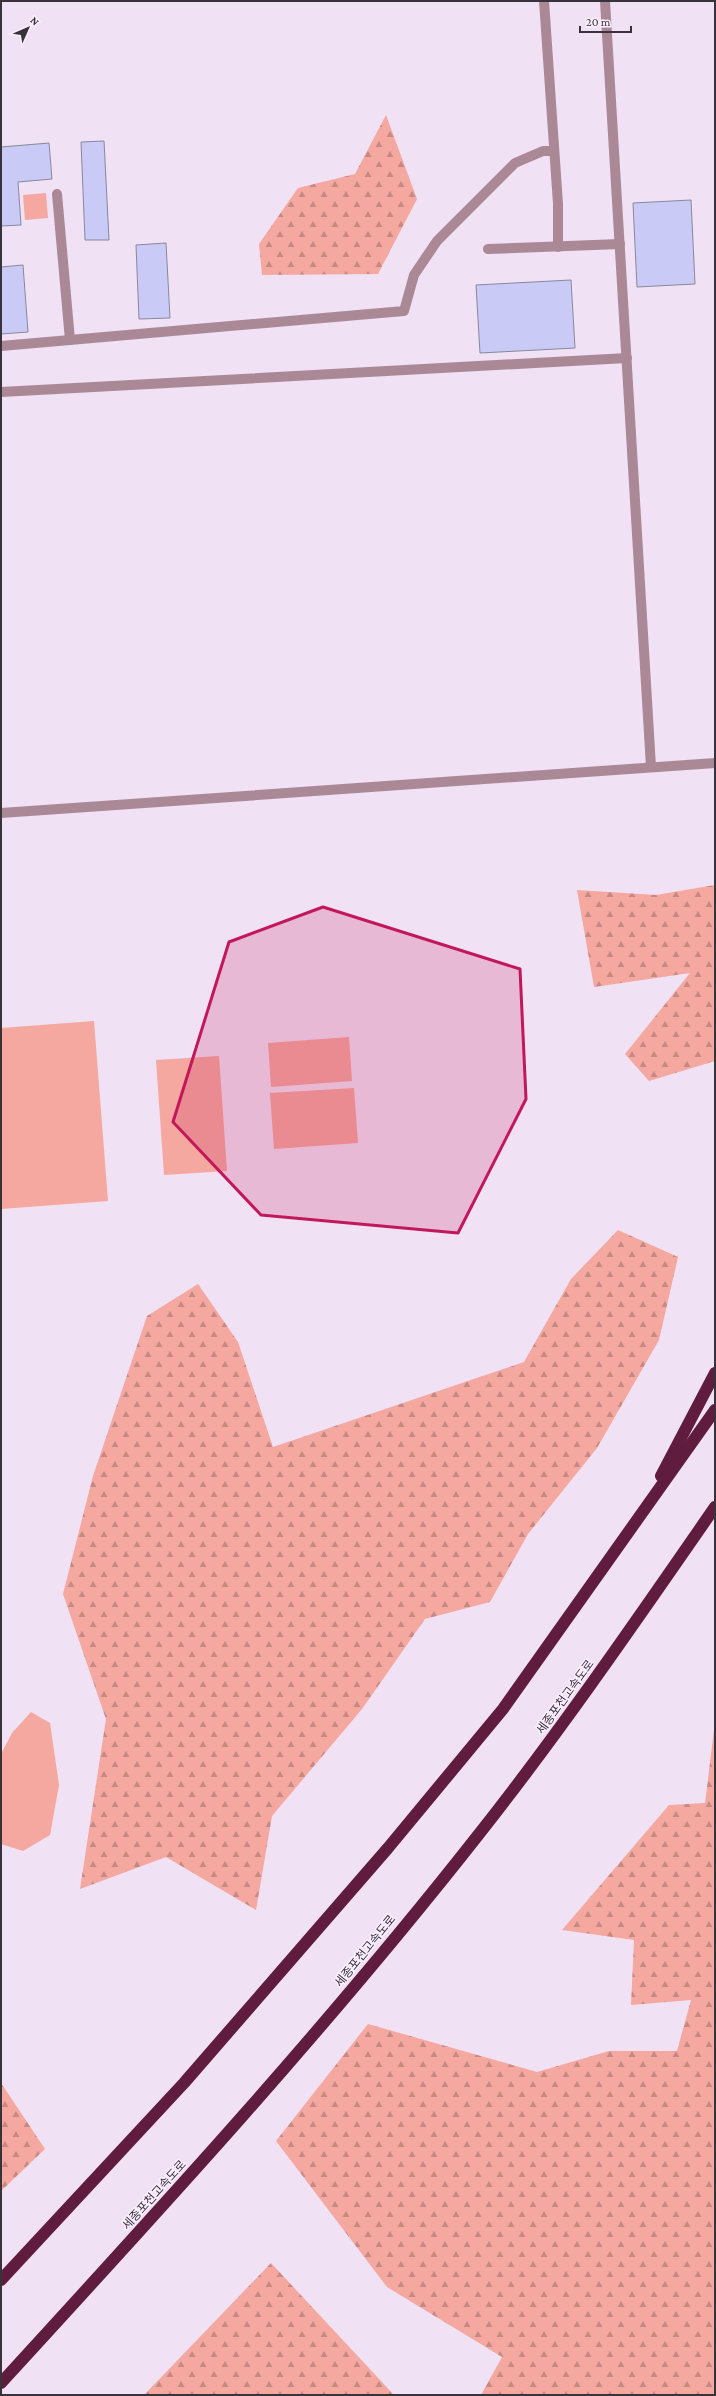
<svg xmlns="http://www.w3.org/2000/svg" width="716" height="2396" viewBox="0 0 716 2396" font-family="'Crimson Pro','Noto Sans KR',serif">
<defs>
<pattern id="forest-firs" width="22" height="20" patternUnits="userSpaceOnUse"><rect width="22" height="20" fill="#f4a89f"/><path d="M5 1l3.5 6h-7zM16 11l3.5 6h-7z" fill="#c78983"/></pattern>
</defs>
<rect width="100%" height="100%" fill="#f0e1f4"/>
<g fill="url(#forest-firs)">
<path d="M386,115L417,199L378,274L262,275L259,244L298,188L355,174Z"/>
<path d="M715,885V1061L649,1081L625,1054L690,973L594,987L577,890L656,895Z"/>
<path d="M618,1230L678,1257L659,1340L597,1448L528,1534L490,1602L425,1619L362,1709L272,1816L256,1910L166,1857L80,1889L106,1719L63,1594L93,1476L147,1316L198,1284L238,1342L273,1447L524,1362L571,1279Z"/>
<path d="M715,1722V2395H481L502,2357L387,2287L276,2141L368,2024L537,2072L609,2051H677L691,2000L631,2005L634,1940L562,1930L669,1805L705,1803Z"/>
<path d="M1,2083L45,2149L1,2191Z"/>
<path d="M271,2263L394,2395H144Z"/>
</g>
<g fill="#f4a89f">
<path d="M46,193L48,218L25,220L23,195Z"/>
<path d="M94,1021L108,1201L1,1209V1028Z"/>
<path d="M349,1037L352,1081L271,1087L268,1043Z"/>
<path d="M219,1056L227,1171L164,1175L156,1060Z"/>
<path d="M354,1088L358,1143L274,1149L270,1093Z"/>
<path d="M31,1712L50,1723L59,1785L50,1835L23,1851L1,1844V1754L12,1733Z"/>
</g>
<g fill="#cacaf7" stroke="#88889c">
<path d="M104,141L109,240H85L81,142Z"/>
<path d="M49,143L52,179L18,182L21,225L1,226V147Z"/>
<path d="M691,200L695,284L637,287L633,203Z"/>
<path d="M166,243L170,318L139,319L136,245Z"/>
<path d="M23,265L28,332L1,334V267Z"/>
<path d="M571,280L575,348L480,353L476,285Z"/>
</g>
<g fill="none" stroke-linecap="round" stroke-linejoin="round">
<g stroke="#ab8896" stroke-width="10">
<path d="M544,1L558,204V247"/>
<path d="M605,1L651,767"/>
<path d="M57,194L70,340"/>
<path d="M488,249L620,244"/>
<path d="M1,346L404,311L414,275L437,241L515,163L543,151H554"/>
<path d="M1,392L627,358"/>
<path d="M1,813L715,763"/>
</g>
<g stroke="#5f1c3e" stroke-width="12">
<path d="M661,1476L715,1373"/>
<path d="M1,2280L184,2083L388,1848L503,1709L715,1410"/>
<path d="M1,2383C165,2204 329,2025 479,1834C562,1729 638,1618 715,1507"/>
</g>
</g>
<path fill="#c2185b" fill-opacity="0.2" stroke="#c2185b" stroke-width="3" stroke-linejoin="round" d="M323,907L520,969L526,1099L458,1233L261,1215L173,1122L229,942Z"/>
<g text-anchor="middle" stroke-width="3" stroke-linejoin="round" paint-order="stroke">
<g font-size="12" fill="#38323a" stroke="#fbefff">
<text transform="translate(565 1697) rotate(-54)" y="4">세종포천고속도로</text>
<text transform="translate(365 1951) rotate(-51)" y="4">세종포천고속도로</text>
<text transform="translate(154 2195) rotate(-48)" y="4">세종포천고속도로</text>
</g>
</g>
<rect width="716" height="2396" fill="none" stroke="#38323a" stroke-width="4"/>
<g transform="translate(28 28) rotate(45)" stroke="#fbefff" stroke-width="3" paint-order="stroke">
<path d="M0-3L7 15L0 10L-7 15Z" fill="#38323a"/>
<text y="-6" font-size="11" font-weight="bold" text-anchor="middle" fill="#38323a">N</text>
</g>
<path d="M580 26v6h51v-6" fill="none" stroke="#38323a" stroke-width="2"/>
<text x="586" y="26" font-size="12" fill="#38323a" stroke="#fbefff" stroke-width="3" paint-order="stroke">20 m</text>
</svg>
